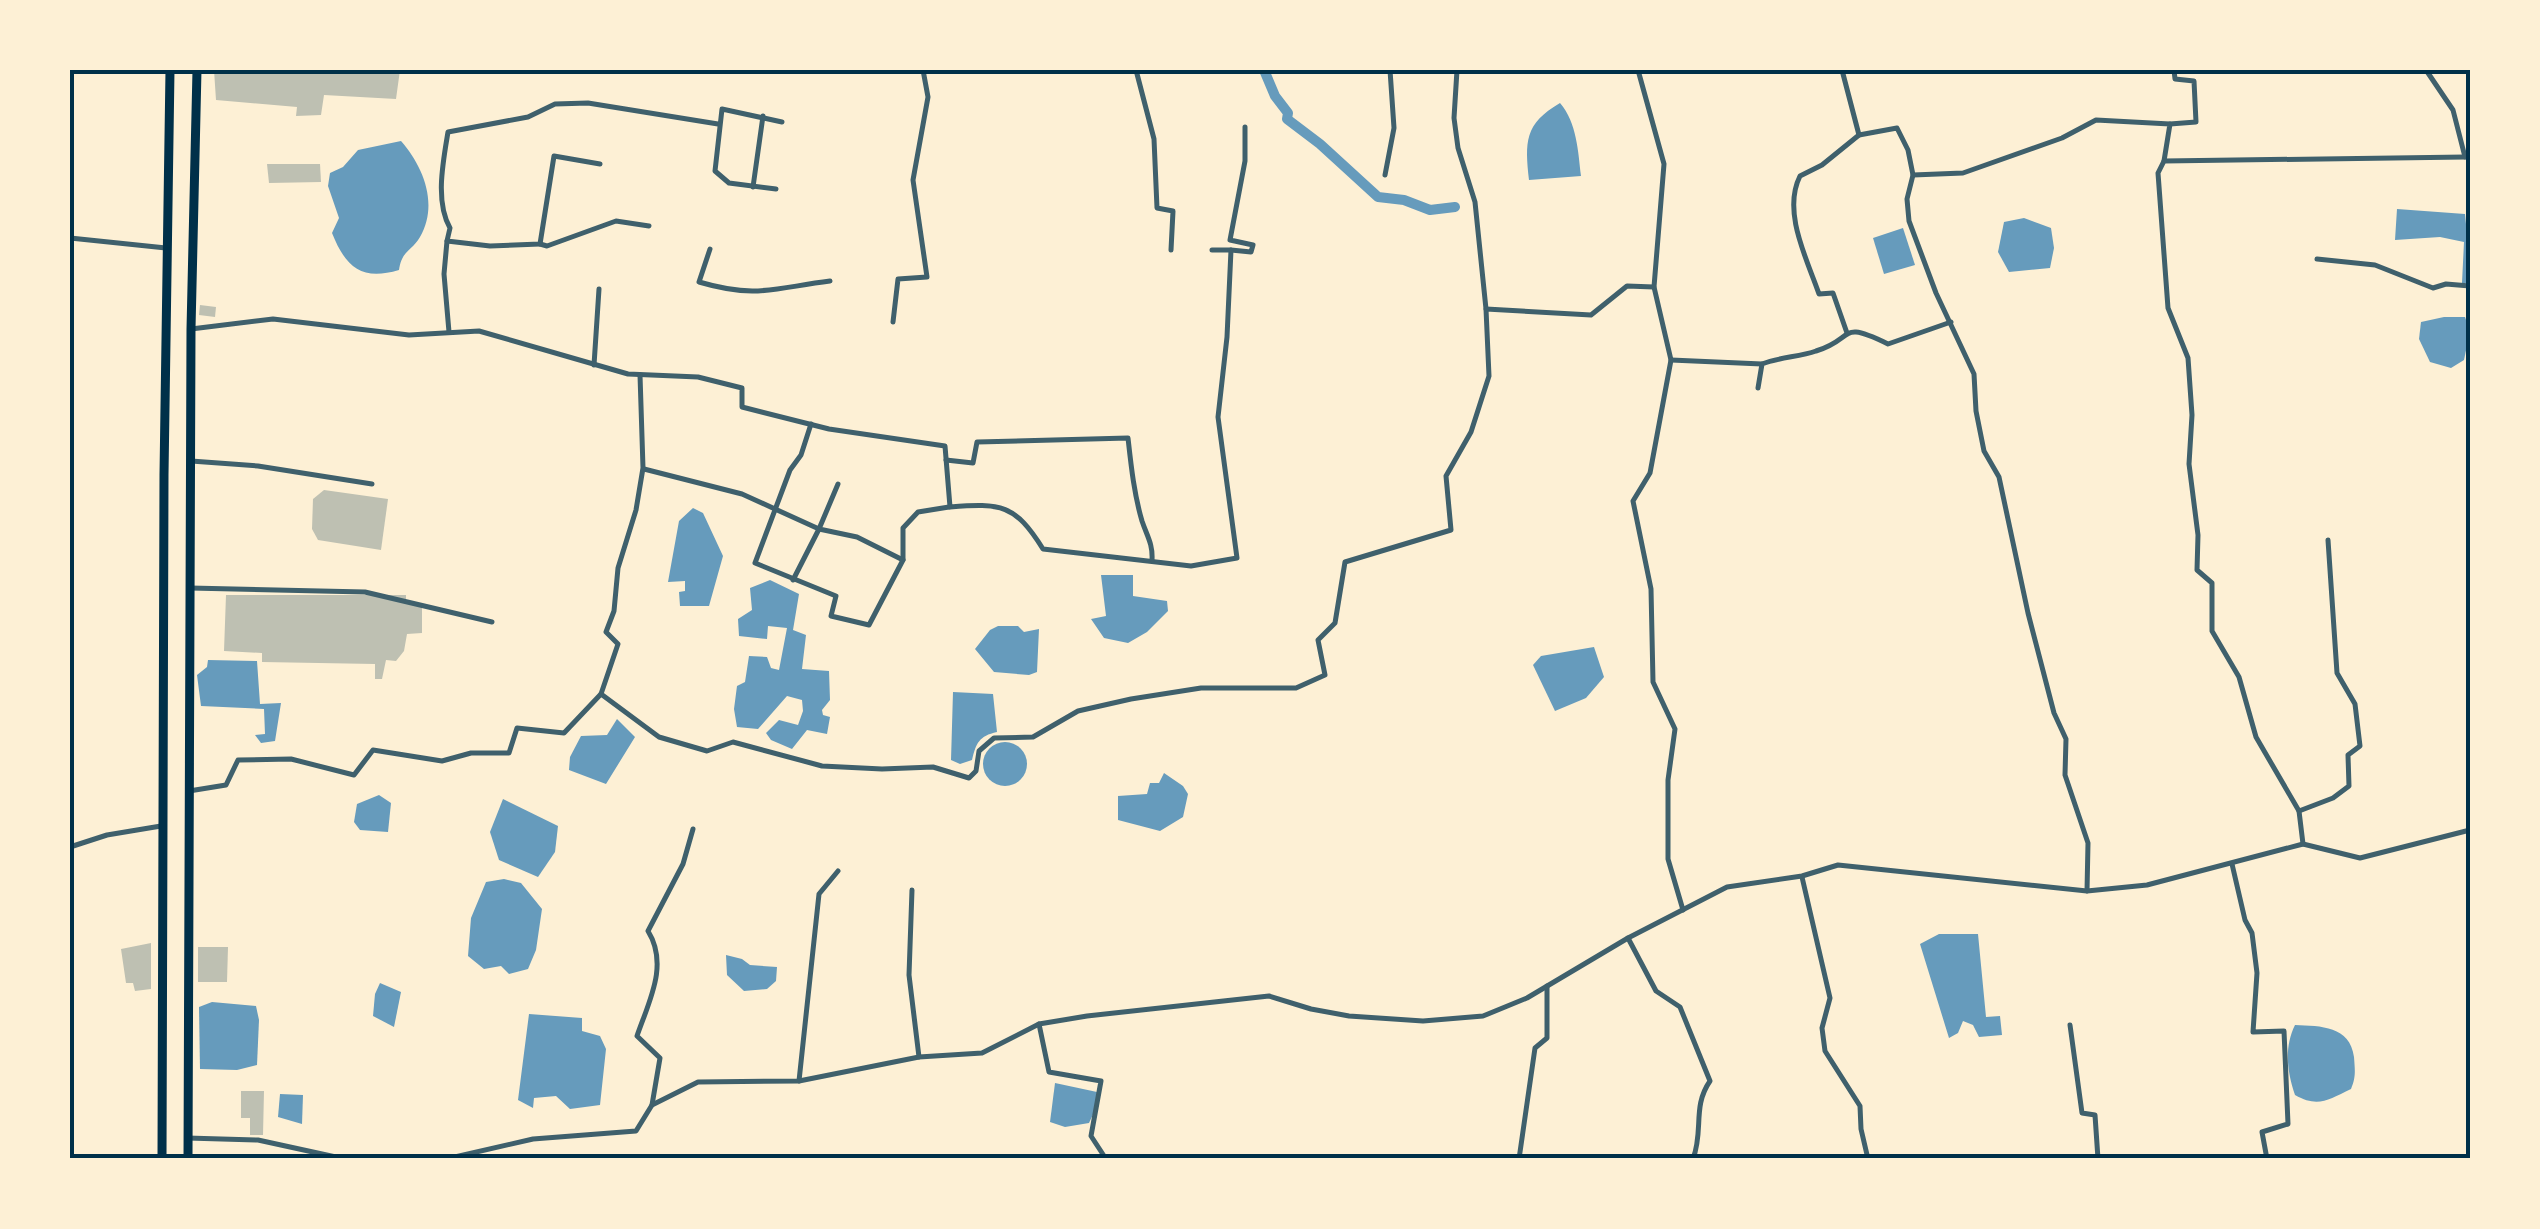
<svg xmlns="http://www.w3.org/2000/svg" width="2540" height="1229" viewBox="0 0 2540 1229" font-family="Jost,sans-serif">
<rect width="100%" height="100%" fill="#fdf0d5"/>
<g fill="#669bbc">
<path d="M1560,103C1577,123 1578,151 1581,176L1529,180C1525,142 1524,124 1560,103Z"/>
<path d="M401,141C423,166 439,204 420,237C411,252 402,250 399,270C362,281 346,268 332,233L339,218L328,186L330,173L343,167L358,150Z"/>
<path d="M2397,209L2465,214L2466,224L2470,225V283H2462L2464,242L2440,237L2395,240Z"/>
<path d="M2024,218L2051,228L2054,248L2050,268L2009,272L1998,252L2004,222Z"/>
<path d="M1903,228L1915,265L1884,274L1873,238Z"/>
<path d="M2444,317H2465L2470,331L2464,360L2451,368L2430,362L2419,339L2421,322Z"/>
<path d="M693,508L703,513L723,556L709,606H680L679,592L685,591V581L668,582L679,521Z"/>
<path d="M1101,575H1133V596L1167,601L1168,611L1147,632L1128,643L1104,638L1091,619L1106,616Z"/>
<path d="M770,580L799,594L793,630L806,635L802,669L829,671L830,700L822,710L823,715L830,717L827,734L807,730L792,749L771,740L766,733L779,720L798,725L803,711L802,700L787,696L758,729L737,727L734,709L737,686L745,682L749,656L767,657L771,668L779,670L787,628L768,626L767,639L739,636L738,619L752,610L750,588Z"/>
<path d="M998,626H1018L1024,632L1039,629L1037,672L1029,675L994,672L975,649L990,630Z"/>
<path d="M1594,647L1604,677L1586,698L1555,711L1533,665L1541,656Z"/>
<path d="M208,660L257,661L260,704L281,703L275,741L261,743L255,735L265,734L264,709L201,706L197,675L207,667Z"/>
<path d="M953,692L993,694L997,732C979,736 976,743 972,760L960,764L951,760Z"/>
<path d="M617,719L635,737L606,784L569,770L570,757L581,736L607,735Z"/>
<circle cx="1005" cy="764" r="22"/>
<path d="M1164,773L1183,786L1188,794L1183,817L1160,831L1118,820V796L1147,794L1150,783H1159Z"/>
<path d="M379,795L391,803L388,832L360,830L354,822L357,804Z"/>
<path d="M503,799L558,826L555,852L538,877L499,860L490,832Z"/>
<path d="M504,879L521,883L542,909L536,950L528,969L509,974L501,966L484,969L468,956L471,918L486,882Z"/>
<path d="M1939,934H1978L1986,1017L2000,1016L2002,1035L1979,1037L1973,1025L1963,1021L1958,1033L1949,1038L1920,944Z"/>
<path d="M726,955L742,959L750,965L777,967L776,981L767,989L744,991L727,975Z"/>
<path d="M380,983L401,992L394,1027L373,1016L375,994Z"/>
<path d="M212,1002L256,1006L259,1020L257,1065L237,1070L200,1069L199,1007Z"/>
<path d="M529,1014L582,1018V1031L600,1036L606,1049L600,1105L570,1109L556,1096L534,1098L533,1108L518,1100Z"/>
<path d="M2295,1025C2321,1026 2350,1026 2354,1057C2355,1071 2356,1077 2351,1089C2328,1100 2318,1108 2295,1095C2287,1072 2284,1047 2295,1025Z"/>
<path d="M1055,1083L1097,1092L1096,1108L1089,1123L1065,1127L1050,1122Z"/>
<path d="M280,1094L303,1095L302,1124L278,1117Z"/>
</g>
<g fill="none" stroke-linecap="round" stroke-linejoin="round">
<path stroke="#669bbc" stroke-width="10" d="M1264,70L1275,96L1288,113L1287,119L1320,144L1378,197L1404,200L1430,210L1455,207"/>
</g>
<g fill="#bec0b2">
<path d="M214,70H400L396,99L324,95L321,115L296,116L297,107L216,100Z"/>
<path d="M267,164H320L321,182L269,183Z"/>
<path d="M200,305L216,307L215,317L199,315Z"/>
<path d="M324,490L388,499L381,550L318,540L312,529L313,499Z"/>
<path d="M226,595H406V604L422,603V633L407,634L404,651L396,661L386,660L382,679H375V664L262,662V653L224,651Z"/>
<path d="M151,943V989L135,991L133,983H126L121,949Z"/>
<path d="M198,947H228L227,982H198Z"/>
<path d="M241,1091H264L263,1135H250V1118H241Z"/>
</g>
<g fill="none" stroke-linecap="round" stroke-linejoin="round">
<g stroke="#3f606c" stroke-width="5">
<path d="M1136,70L1154,139L1157,208L1173,211L1171,250"/>
<path d="M1457,70L1454,118L1458,148L1475,202L1486,309"/>
<path d="M1638,70L1664,164L1654,287L1671,360L1650,473L1633,501L1651,589L1653,682L1675,729L1668,780V859L1683,910"/>
<path d="M1842,70L1859,135L1897,128L1908,150L1913,175L1907,199L1909,221L1936,293L1974,374L1976,411L1984,451L1999,477L2028,613L2054,713L2066,739L2065,775L2088,843L2087,891"/>
<path d="M2426,70L2453,110L2465,157L2470,156"/>
<path d="M2170,124L2196,122L2194,81L2175,79L2174,70"/>
<path d="M600,164L554,156L540,244L490,246L447,241L450,228C435,202 443,162 448,132L528,117L555,104L588,103L718,124"/>
<path d="M1385,175L1394,128L1390,70"/>
<path d="M1913,175L1963,173L2062,138L2096,120L2170,124L2164,161"/>
<path d="M753,187L763,116"/>
<path d="M776,189L729,183L715,171L722,109L782,122"/>
<path d="M70,238L166,248"/>
<path d="M447,241L444,274L449,332"/>
<path d="M540,244L547,246L616,221L649,226"/>
<path d="M710,249L699,282C757,299 774,288 830,281"/>
<path d="M1231,250L1251,252L1253,245L1230,240L1245,161V127"/>
<path d="M2317,259L2375,265L2433,288L2446,284L2470,286"/>
<path d="M893,322L898,279L927,277L913,180L928,97L923,70"/>
<path d="M191,329L273,319L409,335L479,331L628,374L698,377L742,388V407L829,429L945,446L950,507C1001,503 1015,504 1043,549L1191,566L1237,558L1218,417L1227,337L1231,250H1212"/>
<path d="M1847,333L1833,293L1819,294C1807,259 1782,212 1800,176L1822,165L1859,135"/>
<path d="M1671,360L1762,364"/>
<path d="M594,365L599,289"/>
<path d="M1758,388L1762,364C1780,357 1799,357 1816,351C1856,339 1837,319 1888,344L1951,322"/>
<path d="M811,424L801,455L790,470L755,563L836,596L831,616L869,625L903,560V528L918,512L949,507"/>
<path d="M946,460L973,463L977,442L1128,438C1131,465 1134,494 1142,521C1147,536 1153,544 1152,560"/>
<path d="M191,461L258,466L372,484"/>
<path d="M644,469L742,494L819,529L793,580"/>
<path d="M838,484L819,529L857,537L903,560"/>
<path d="M190,588L365,592L492,622"/>
<path d="M601,694L618,644L606,632L614,611L618,568L636,510L643,468L640,375"/>
<path d="M189,791L226,785L238,760L291,759L354,775L373,750L442,761L471,753H509L517,728L564,733L601,694L659,737L707,751L733,742L822,766L882,769L933,767L969,778L976,771L979,751L994,738L1033,737L1078,711L1131,699L1201,688H1296L1325,675L1318,640L1335,623L1345,562L1451,530L1446,476L1471,432L1489,376L1486,309L1591,315L1627,286L1654,287"/>
<path d="M2299,811L2333,798L2349,786L2348,755L2360,746L2355,704L2337,673L2328,540"/>
<path d="M2303,844L2299,811L2256,737L2239,677L2212,631V583L2197,570L2198,535L2189,464L2192,415L2188,358L2168,308L2158,173L2164,161L2465,157"/>
<path d="M70,847L107,835L161,826"/>
<path d="M2232,864L2245,920L2252,933L2257,973L2253,1032L2284,1031L2288,1124L2262,1132L2267,1159"/>
<path d="M1802,877L1830,998L1822,1028L1825,1051L1860,1106L1861,1129L1868,1159"/>
<path d="M912,890L909,975L919,1057"/>
<path d="M1628,938L1656,991L1680,1007L1710,1081C1692,1107 1704,1130 1693,1159"/>
<path d="M1039,1024L1049,1072L1101,1081L1091,1136L1106,1159"/>
<path d="M2070,1025L2082,1113L2095,1115L2098,1159"/>
<path d="M799,1081L819,894L838,871"/>
<path d="M652,1105L660,1058L637,1036C649,1001 669,965 648,931L683,864L693,829"/>
<path d="M187,1138L258,1140L345,1159"/>
<path d="M446,1159L533,1139L636,1131L652,1105L698,1082L799,1081L919,1057L982,1053L1039,1024L1087,1016L1269,996L1311,1009L1349,1016L1423,1021L1483,1016L1527,998L1628,938L1727,887L1802,876L1838,865L2087,891L2147,885L2303,844L2360,858L2470,830"/>
<path d="M1519,1159L1535,1048L1547,1038V986"/>
</g>
<g stroke="#003049" stroke-width="9">
<path d="M162,1159L164,475L170,70"/>
<path d="M188,1159L191,329L197,70"/>
</g>
</g>
<rect width="2540" height="1229" fill="none" stroke="#fdf0d5" stroke-width="145"/>
<rect x="72" y="72" width="2396" height="1084" fill="none" stroke="#003049" stroke-width="4"/>
</svg>
